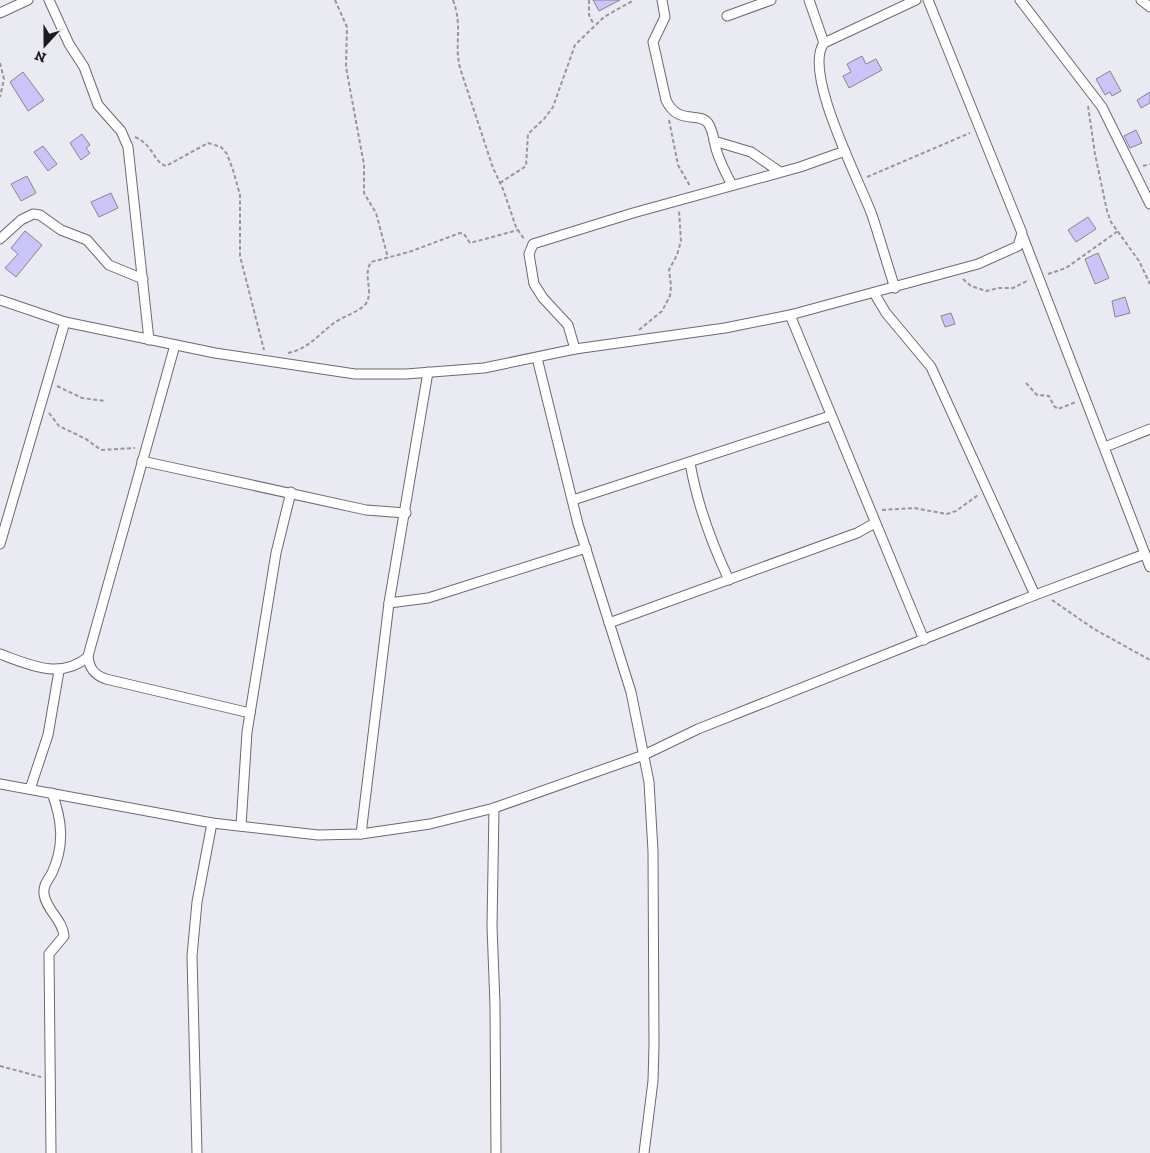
<svg xmlns="http://www.w3.org/2000/svg" width="1150" height="1153" viewBox="0 0 1150 1153" font-family="'Zilla Slab',serif">
<rect width="100%" height="100%" fill="#eaeaf2"/>
<g fill="#cac4f9" stroke="#87868e">
<path d="M593,0H620L599,11Z"/>
<path d="M862,56L866,64L876,59L882,70L849,88L843,76L851,72L847,64Z"/>
<path d="M1110,71L1121,91L1112,96L1110,92L1105,95L1096,79Z"/>
<path d="M23,72L44,100L28,111L10,82Z"/>
<path d="M1150,92V103L1141,108L1137,100Z"/>
<path d="M1136,130L1142,143L1130,148L1124,136Z"/>
<path d="M82,134L90,145L86,148L90,153L81,160L70,143Z"/>
<path d="M43,146L57,164L48,171L34,152Z"/>
<path d="M27,176L36,193L21,201L11,184Z"/>
<path d="M111,193L118,208L99,217L91,202Z"/>
<path d="M1088,217L1096,229L1076,242L1068,230Z"/>
<path d="M25,231L42,245L16,277L5,268L18,254L11,248Z"/>
<path d="M1098,253L1109,278L1095,284L1085,259Z"/>
<path d="M1125,297L1130,313L1115,317L1112,301Z"/>
<path d="M951,313L955,324L945,327L941,316Z"/>
</g>
<g fill="none" stroke-linecap="round" stroke-linejoin="round">
<g stroke="#6b6a72" stroke-width="11">
<g id="minor">
<path d="M49,0L69,44L84,67L98,105L121,131L128,147L149,340"/>
<path d="M662,0L665,17L653,42L666,100C678,126 699,111 708,123C713,130 714,141 716,149C720,162 726,174 732,185"/>
<path d="M809,0L824,43"/>
<path d="M1020,0L1102,107L1150,204"/>
<path d="M1141,0L1150,7"/>
<path d="M0,13L28,0"/>
<path d="M727,16L771,0"/>
<path d="M714,141L751,152L780,172"/>
<path d="M1023,237L1150,567"/>
<path d="M0,239L21,220L33,214L40,215L61,230L87,240L109,265L143,279"/>
<path d="M895,288C887,264 880,239 872,215C860,182 802,72 824,43L916,0"/>
<path d="M874,293L886,313L931,367L1035,595"/>
<path d="M0,300L65,322L215,353L355,374H406L484,368L575,349L725,328L790,315L978,264L1018,246L1022,233L928,0"/>
<path d="M790,315L924,640"/>
<path d="M175,345L88,656C89,668 94,675 106,679L250,713"/>
<path d="M575,349L568,325L543,298L534,284L529,254L533,244L633,213L800,167L845,151"/>
<path d="M537,358L578,524L631,692L649,782L653,851L654,1046L653,1081L644,1153"/>
<path d="M1105,447L1150,429"/>
<path d="M142,461L366,510L406,513"/>
<path d="M690,463C697,503 712,544 729,580"/>
<path d="M573,500L830,416"/>
<path d="M0,544L65,322"/>
<path d="M389,603L428,598L586,548"/>
<path d="M609,623L857,533L875,523"/>
<path d="M0,654C30,665 60,680 88,657"/>
<path d="M0,784L212,823L318,835L361,834L430,824L494,808L644,755L698,729L1035,595L1145,554"/>
<path d="M30,789L48,735L59,671"/>
<path d="M494,808L492,926L495,1005L496,1153"/>
<path d="M241,826L247,732L276,553L291,492"/>
<path d="M361,834L389,603L428,372"/>
<path d="M51,1153L49,954L64,936C63,920 46,910 44,894C43,885 48,880 52,873C65,845 62,820 52,793"/>
<path d="M197,1153L192,956L197,902L212,823"/>
</g>
</g>
<g stroke="#96969c" stroke-width="2" stroke-dasharray="4 2.5" stroke-linecap="butt">
<path d="M335,0L347,27L346,67L364,165V193L376,213L388,258"/>
<path d="M453,0C463,27 454,43 460,68L493,168L503,189L516,227L524,239"/>
<path d="M589,0V15L594,25"/>
<path d="M0,63L4,79L0,97"/>
<path d="M1088,106L1095,154L1107,211L1111,222L1139,261L1150,284"/>
<path d="M669,120L678,165L690,186"/>
<path d="M135,137C154,145 153,162 166,166L208,143L221,147L227,154L233,170L240,195V256L264,350"/>
<path d="M1143,166L1150,164"/>
<path d="M867,177L970,133"/>
<path d="M500,183L526,166L528,134L544,119L553,107L575,45L604,17L634,0"/>
<path d="M1048,274L1066,268L1118,231"/>
<path d="M963,279L971,286L986,291L999,288H1013L1029,280"/>
<path d="M639,330L662,311L670,296L671,286L669,270L677,255L681,241L679,211"/>
<path d="M288,353C308,349 318,335 334,323C344,316 356,313 365,305C375,291 362,277 371,262L409,252L460,233L464,234L470,243L518,230"/>
<path d="M1026,383L1037,395L1049,396L1054,406L1058,409L1076,402"/>
<path d="M57,386L82,398L105,401"/>
<path d="M49,413L59,426L86,439L101,450L135,448"/>
<path d="M882,510L914,508L947,514L956,511L978,495"/>
<path d="M1052,600L1094,629L1150,660"/>
<path d="M0,1066L41,1077"/>
</g>
<use href="#minor" stroke="#fff" stroke-width="9"/>
</g>
<g transform="translate(45 45) rotate(201)" stroke="#eaeaf2" stroke-width="4" paint-order="stroke">
<path d="M0-4L9 19L0 12L-9 19Z" fill="#1c1b1e"/>
<text y="-8" font-size="14" font-weight="bold" text-anchor="middle" fill="#1c1b1e">N</text>
</g>
</svg>
